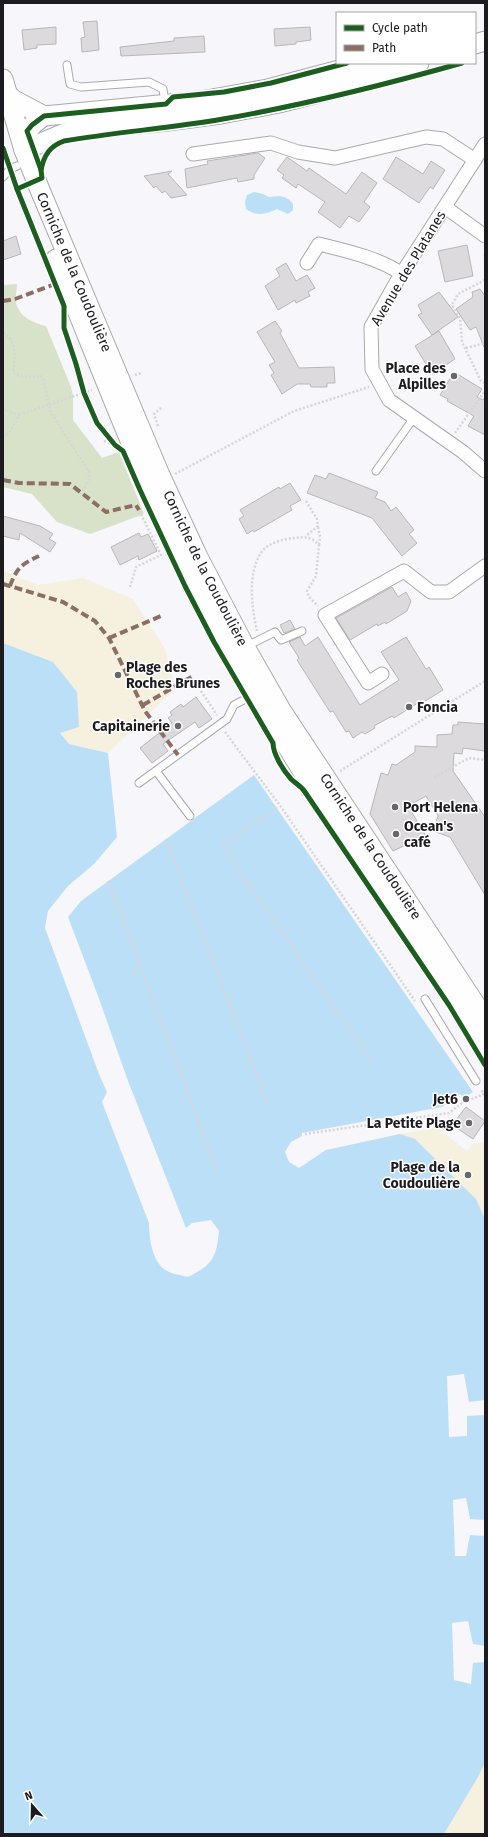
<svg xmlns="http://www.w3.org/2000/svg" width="488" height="1837" viewBox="0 0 488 1837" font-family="'Fira Sans',sans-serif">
<rect width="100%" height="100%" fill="#f6f6fb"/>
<path fill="#d7e2c9" d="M17,284C17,289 15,298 16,303C20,318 34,323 46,326L71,387L73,396V420L102,458L119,452L144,514L90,534L57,522L32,494L3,487V285Z"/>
<g fill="#f6f0de">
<path d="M3,571L38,585L83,578L133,599L165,649L175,689L108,753L69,744L60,732L53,662L3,643Z"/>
<path d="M437,1128L467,1151L472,1144L485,1142V1219L476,1199L415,1140L400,1134Z"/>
<path d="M485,1763V1834H444L478,1777Z"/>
</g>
<g fill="#bcdff8">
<path d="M254,192L263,194L269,197C279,196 286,195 293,204V210L288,214L277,209C266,214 257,217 246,209L245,202L247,195Z"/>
<path d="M3,643L53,662L77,692L79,727L60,733L69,744L108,753L117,837L94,864L68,886L48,911L45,928L99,1074L107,1092L102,1102L149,1223C149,1237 152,1263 167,1271C172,1274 181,1275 188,1277C213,1264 216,1259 219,1231L211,1220L192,1223L186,1228L128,1081L98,996L68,917L81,901L254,775L473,1092L464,1098L460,1094L442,1107L302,1133V1136L291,1142L285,1152L289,1162L299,1168L326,1150L400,1134L415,1139L476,1199L485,1219V1400L469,1402L464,1374L447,1376L449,1437L467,1436V1416L485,1415V1520L470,1519L466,1498L453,1500L455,1556H466L470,1535L485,1536V1646L473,1644L468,1621L452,1623L454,1680L471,1684L473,1663L485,1662V1763L478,1777L444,1834H3Z"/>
</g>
<g fill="#dcdadc" stroke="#b8b7b9">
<path d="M97,21L99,50L82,52L81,38L85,37L83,22Z"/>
<path d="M56,27V44L37,45V48L24,50L22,30Z"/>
<path d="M310,27L311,40L296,42V44L275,46L274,29Z"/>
<path d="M204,36L205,52L121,56L120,47L174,41V38Z"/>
<path d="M258,153L265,158L254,175V179L238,182L237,178L187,188L185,169L208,164L207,161Z"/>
<path d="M287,157L307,171L309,168L346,194L362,172L377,183L364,202L370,207L359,222L349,216L340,228L318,212L325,202L298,184L296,188L282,178L284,175L277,170Z"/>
<path d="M396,157L423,174L431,161L445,170L433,189L430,187L419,203L383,179Z"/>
<path d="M172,171L168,174L187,195L171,198L165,191L162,193L156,186L154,188L144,176Z"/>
<path d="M16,236L21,254L3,260V241Z"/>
<path d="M467,245L473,276L445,282L438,251Z"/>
<path d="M286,263L296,281L307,275L315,288L308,292L310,296L296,303L295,300L278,310L265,286L280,276L276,269Z"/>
<path d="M480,289L485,296V347H484L476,327L470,330L456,309L473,297L472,292Z"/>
<path d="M439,292L458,317L432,335L418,315L422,313L418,305Z"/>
<path d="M275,321L282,331L280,333L299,368L334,367L335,383H327V387H311L310,384H297L282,394L271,375L274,373L269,365L275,362L257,332Z"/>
<path d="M439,331L455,359L432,374L415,346Z"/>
<path d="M454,372L482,389L477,397L483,400L485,397V435L468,426L474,416L447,401L448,399L440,395Z"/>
<path d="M329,473L378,492L375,498L385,502L391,511L396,507L414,530L409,534L417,543L402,556L372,518L307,493L315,475L326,479Z"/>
<path d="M290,483L301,500L290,506L292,510L254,532L253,530L247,534L239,519L244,516L240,510L279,487L280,489Z"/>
<path d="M3,516L40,526L53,534L49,539L56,543L50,552L20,533L19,540L3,536Z"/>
<path d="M139,533L141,537L148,534L157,551L139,560L138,556L120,565L111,547Z"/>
<path d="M392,587L398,597L406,592L411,601L407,611L386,624L385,622L378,626L377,624L350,640L336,618Z"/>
<path d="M290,620L295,629L284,633L280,625Z"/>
<path d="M300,637L305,646L318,637L360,705L399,680L381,652L406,637L426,669L429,667L443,690L422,703L421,701L394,718L392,716L374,726L375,728L365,734L362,732L353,738L349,731L346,732L333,711L330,712L297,660L299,658L289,642Z"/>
<path d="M196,697L212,719L199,728L195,722L163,744L168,751L152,763L140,748L172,723L168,718L172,715L170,712L181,704L183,707Z"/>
<path d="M458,722L485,724V751L463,748L462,754L454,753L453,771L485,817V895L450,837L433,831L438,816L426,796L408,806L426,836L413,844L412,842L393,851L370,814L381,773L388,775L392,764L396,765L415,752V746L437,747V735L452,734L453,725H458Z"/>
<path d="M466,1107L485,1121L473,1139L452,1125Z"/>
</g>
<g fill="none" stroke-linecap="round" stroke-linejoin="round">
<g stroke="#aaaaad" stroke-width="9">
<g id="lane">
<path d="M67,65L70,84L81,87L149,82L163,89L165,103"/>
<path d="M3,177L10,169L17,166"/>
<path d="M376,471L413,419"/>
<path d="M245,647L275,632L281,640L302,631"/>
<path d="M156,771L190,816"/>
<path d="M139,783L227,719L234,705L255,694"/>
<path d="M425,999L476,1081"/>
</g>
</g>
<g stroke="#aaaaad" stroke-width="15">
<g id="street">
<path d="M485,144L397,281L371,327L372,369L389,400L463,452L485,471"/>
<path d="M193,154L271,143L298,152L335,158L426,137L443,139L475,160"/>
<path d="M445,207L485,236"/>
<path d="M307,263L319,244C347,251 379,258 402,274"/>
<path d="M382,674L368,683L325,615L404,571L431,592H449L485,566"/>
</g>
</g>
<g stroke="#aaaaad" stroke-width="21">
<g id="secondary">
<path d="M475,44L485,41"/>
<path id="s1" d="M3,79L24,150L40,190L160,475L198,557L245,647L281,710L485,1019"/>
<path d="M7,94L14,100L44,116"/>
<path d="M24,149C27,129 28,127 44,116L201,101L268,89L347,68L392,63"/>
<path d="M24,150L65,133L104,127L168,121L221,114L279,103L381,77L419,63"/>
<path d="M56,259C105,377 149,497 208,610C286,754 379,891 472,1025L485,1048"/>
</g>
</g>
<g stroke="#d6d6d6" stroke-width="2.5" stroke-dasharray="2 2" stroke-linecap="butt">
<path d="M485,254V259"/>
<path d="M485,280L458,294L452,305L460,318L462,342L481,381L485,383"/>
<path d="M3,333C18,342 15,357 13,372C20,378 32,377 41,376L43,378L51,413L89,472V479L81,494"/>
<path d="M466,348L485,343"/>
<path d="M135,375L141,373"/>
<path d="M3,409L19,415"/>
<path d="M158,426L154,414L161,408"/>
<path d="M455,433L485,391"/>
<path d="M3,437C12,432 15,424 19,415L92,390"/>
<path d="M104,441L115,445"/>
<path d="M175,474L294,411L369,387"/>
<path d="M306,501L317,519L318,526L306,536"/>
<path d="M318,527L320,537L319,545"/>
<path d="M130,587L136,567L161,555L139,510"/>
<path d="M257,631C252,609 247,574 261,553C267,543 283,539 294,538C304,537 311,536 319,545L316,576L307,591L309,597L318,606"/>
<path d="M201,691L217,715"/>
<path d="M225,732L281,807L415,1001"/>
<path d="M340,771L485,681"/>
<path d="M434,777L469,758L485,760"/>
<path d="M277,808L222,846L373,1063"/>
<path d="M166,839L267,1103"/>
<path d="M108,881L218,1173"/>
<path d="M305,1134L449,1113L462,1103L484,1094L481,1089"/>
</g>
<use href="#lane" stroke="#fefefe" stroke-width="7"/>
<use href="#street" stroke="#fefefe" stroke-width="13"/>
<use href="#secondary" stroke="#fefefe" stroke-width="19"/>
<g stroke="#8d6e63" stroke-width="4" stroke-dasharray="8 4" stroke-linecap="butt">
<path d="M3,301L15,299L55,284"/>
<path d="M3,480L19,483L70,484L106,512L136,505L139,510"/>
<path d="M3,584L63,602L95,621L109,638L145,711L178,755"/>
<path d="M10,586C17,567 22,564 39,556"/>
<path d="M109,638L161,616"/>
<path d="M143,705L193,676"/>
</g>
<g stroke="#fff" stroke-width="8">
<g id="cycleway">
<path d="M3,148L17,189L64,306V328L76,364L84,393L97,423L115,445L123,451L140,490L185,586L214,642L273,743C273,754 283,770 291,779C296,784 301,786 305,792L449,1005L485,1065"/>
<path d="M41,170C44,155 50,146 64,141C117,132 171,128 223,119C304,105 384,85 462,63"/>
<path d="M17,189L42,178L41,170L27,131L32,125L44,116L166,104L173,97L224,92L271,83L347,63"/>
</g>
</g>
<use href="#cycleway" stroke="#1b5e20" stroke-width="5"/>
</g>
<g fill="#68686c" stroke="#fff" stroke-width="1.5">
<circle cx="454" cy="376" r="4"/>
<circle cx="118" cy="675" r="4"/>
<circle cx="409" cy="707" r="4"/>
<circle cx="178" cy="726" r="4"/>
<circle cx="395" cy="807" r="4"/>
<circle cx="396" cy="834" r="4"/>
<circle cx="466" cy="1099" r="4"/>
<circle cx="469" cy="1123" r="4"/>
<circle cx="468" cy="1175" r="4"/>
</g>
<g text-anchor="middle" stroke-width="3" stroke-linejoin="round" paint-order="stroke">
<g font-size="14" fill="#1c1b1f" stroke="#fff">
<text transform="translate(408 268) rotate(-59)" y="5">Avenue des Platanes</text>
<text dy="5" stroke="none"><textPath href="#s1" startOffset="206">Corniche de la Coudoulière</textPath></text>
<text dy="5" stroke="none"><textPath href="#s1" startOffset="530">Corniche de la Coudoulière</textPath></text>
<text dy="5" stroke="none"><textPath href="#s1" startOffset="854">Corniche de la Coudoulière</textPath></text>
</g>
<g font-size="14" font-weight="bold" fill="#1c1b1f" stroke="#fff" text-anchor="end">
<text x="446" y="373">Place des<tspan x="446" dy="16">Alpilles</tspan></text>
<text x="126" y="672" text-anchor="start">Plage des<tspan x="126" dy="16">Roches Brunes</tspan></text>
<text x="417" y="712" text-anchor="start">Foncia</text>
<text x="170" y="731">Capitainerie</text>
<text x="403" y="812" text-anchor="start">Port Helena</text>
<text x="404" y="831" text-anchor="start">Ocean's<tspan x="404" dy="16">café</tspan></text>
<text x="458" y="1104">Jet6</text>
<text x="461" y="1128">La Petite Plage</text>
<text x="460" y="1172">Plage de la<tspan x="460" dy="16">Coudoulière</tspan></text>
</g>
</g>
<rect width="488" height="1837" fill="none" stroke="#1c1b1f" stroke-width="8"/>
<rect x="336" y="12" width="140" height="52" fill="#ffffff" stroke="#a4a4a5"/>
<rect x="344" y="25" width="20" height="6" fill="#1b5e20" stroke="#a4a4a5"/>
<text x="372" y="32" font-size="12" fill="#1c1b1f">Cycle path</text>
<rect x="344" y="45" width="20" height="6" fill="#8d6e63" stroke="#a4a4a5"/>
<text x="372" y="52" font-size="12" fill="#1c1b1f">Path</text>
<g transform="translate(32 1805) rotate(340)" stroke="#ffffff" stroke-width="3" paint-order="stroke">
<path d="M0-3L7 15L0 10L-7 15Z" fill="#1c1b1f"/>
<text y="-6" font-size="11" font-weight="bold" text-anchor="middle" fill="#1c1b1f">N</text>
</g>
</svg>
